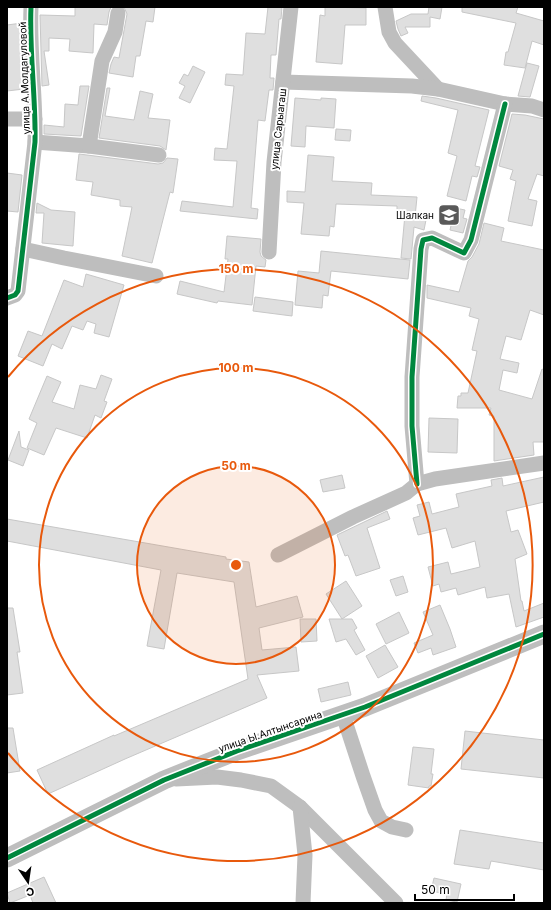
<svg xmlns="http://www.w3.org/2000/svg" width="551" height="910" viewBox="0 0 551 910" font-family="Inter,sans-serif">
<rect width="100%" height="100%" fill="#fff"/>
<g fill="#dfdfdf" stroke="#c7c7c7">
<path d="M75,7H111L109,12L107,25L94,24L93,53L69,51L70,39L49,38V51H44L49,85L42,86L40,15L75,16Z"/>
<path d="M124,7H155L153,22L146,21L140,56H136L133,77L109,73L111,64L114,57L119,58L127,14Z"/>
<path d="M268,7H282L281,19H279L276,55H271L270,78H274L273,90H269L265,121L258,120L251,208L258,209L257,219L180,211L182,201L233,207L237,161L214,160L215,148L227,149L234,86L225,85L226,74L243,75L246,33L265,34Z"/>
<path d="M325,7L366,8V25H345L342,64L316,62L320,15L325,16Z"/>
<path d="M429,7H442L440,19L430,17V27H405L408,33L401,36L398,29L396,21L411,14H428Z"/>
<path d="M462,7H518L516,13L544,21V45L532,41L525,68L504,65L506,52H508L516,23L462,12Z"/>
<path d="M22,23L24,89L7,91V25Z"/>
<path d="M527,63L539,66L530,97L518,96Z"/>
<path d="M193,66L205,72L190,103L179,98L185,86L179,83L184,74L188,76Z"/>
<path d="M80,86H89L81,136L44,134V125L64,127L65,104L78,105Z"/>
<path d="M107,88H110L105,116L134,120L140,91L153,94L148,118L170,120L166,150L160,146L99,138Z"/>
<path d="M422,96L436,98L489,110L475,166L480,167L477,177L472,176L466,201L447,196L457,156L448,153L458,110L421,101Z"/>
<path d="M295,98L321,100V98L336,99L334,128L306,126L305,147L291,146Z"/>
<path d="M512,114L525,115L544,119V176L537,174L528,199L537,201L532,226L508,221L516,181L510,179L513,170L499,166Z"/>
<path d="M336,129L351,130L350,141L335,140Z"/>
<path d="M79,154L158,164L163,163L167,158L178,159L173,193L170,192L152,263L122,256L132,207L120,206V200L91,195L93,182L76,180Z"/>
<path d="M308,155L334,157L332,181L372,183L371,195L417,197L415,217L426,220L424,230L414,227L411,259L401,258L405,214H397V206L336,204L334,227L330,226L329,236L301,234L304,203L287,202V191L305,192Z"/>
<path d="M7,173L22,175L18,212L7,211Z"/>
<path d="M37,203L51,210L75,212L73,246L42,243L44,213H36Z"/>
<path d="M455,208L465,210L463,218L467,219L463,233L450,230Z"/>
<path d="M484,223L504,228L501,241L544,250V315L530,310L521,340L506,336L500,359L519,363L517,373L503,370L499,390L532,399L542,369L544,370V442H533L534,455L494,461V416L489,415L491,408H457L458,396H461V393H468L477,351L472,350L479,319L469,316L471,308L427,298V285L459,292L468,261L472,257L479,244Z"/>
<path d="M227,236L261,239L260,252L261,256L266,260L265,267L256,266L252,305L218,301L217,303L177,294L180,281L224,292L228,259H225Z"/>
<path d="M321,251L410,260L408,279L331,271L328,296L323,295L322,308L295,305L298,271L319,273Z"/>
<path d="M86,274L124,285L109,337L94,333L96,324L87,321L83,330L72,326L62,349L52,344L43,366L18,356L28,331L42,336L64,280L83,287Z"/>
<path d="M255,297L293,302L292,316L253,311Z"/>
<path d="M101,375L112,379L104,401L107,402L101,418L95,415L87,438L56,428L44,455L27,448L37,423L29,419L47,376L61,382L52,402L74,409L80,385L96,389Z"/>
<path d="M429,418L458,419L457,453L428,452Z"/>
<path d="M19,431L21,447L29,450L23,466L8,460Z"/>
<path d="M342,475L345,488L323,492L320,480Z"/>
<path d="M544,477V502L506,511L511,532L518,530L527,554L515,559L521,601H522L524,611L544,603V617L516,627L509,594L487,598L485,587L458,595L456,588L441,592L439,584L433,586L428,567L448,562L451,574L480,567L475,541L452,548L446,528L418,535L413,518L420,516L417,505L429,502L432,514L459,507L456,494L492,486L491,480L502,478L503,486Z"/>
<path d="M387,511L390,519L367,528L380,568L356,576L348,555L345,556L337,535Z"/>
<path d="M7,519L226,557V559L249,562L256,607L297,596L303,617L259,628L262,650L296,647L299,671L257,675L267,698L125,759L48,794L37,770L114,735V736L248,679L234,582L177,573L164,649L147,646L161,570L7,541Z"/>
<path d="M403,576L408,592L396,596L390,580Z"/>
<path d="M346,581L362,606L342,619L326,594Z"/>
<path d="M440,605L450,629L456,647L433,655L431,648L418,653L414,643L433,635L423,612Z"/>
<path d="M7,608H13L20,652H17L23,693L7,695Z"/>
<path d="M399,612L409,633L386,644L376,624Z"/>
<path d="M300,619H316L317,641L301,642Z"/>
<path d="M329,619H352L357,628L354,630L365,650L356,655L346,639L336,642Z"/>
<path d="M385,645L398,667L378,678L366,656Z"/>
<path d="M348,682L351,695L321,702L318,689Z"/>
<path d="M7,728H13L20,771L7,773Z"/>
<path d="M465,731L544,740V778L461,769Z"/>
<path d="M413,747L434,749L431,774H433L431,786H429V788L408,785Z"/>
<path d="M460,830L544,843V870L491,861L489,869L454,864Z"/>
<path d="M44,877L56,903H33L30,895L10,903L7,893Z"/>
<path d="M434,878L461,884L457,902L446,900L447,894L431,891Z"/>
</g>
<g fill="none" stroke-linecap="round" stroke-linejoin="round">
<g stroke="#bebebe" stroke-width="15">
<path d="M385,7L389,32L395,43L438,89"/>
<path d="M283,82L412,86L438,89L505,104L532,106L544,110"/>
<path d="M7,119H35"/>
<path d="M35,142L89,146L159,155"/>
<path d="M89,146L102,61L115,32L118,13"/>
<path d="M23,249L64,258L156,276"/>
<path d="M269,252L274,162L291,7"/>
<path d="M7,298L15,295L18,291L35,142C36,97 29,52 31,7"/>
<path d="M417,484L412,426V377L421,249L423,240L432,238L464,253L471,240L505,104"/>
<path d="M278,555L353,517L406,493L417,484L435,479L544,463"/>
<path d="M343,715L363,776L375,810L381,821L392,827L406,830"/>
<path d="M176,779L217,777L241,780L271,786L300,807L396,903"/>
<path d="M300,807L305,855L303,903"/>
</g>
<path stroke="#bebebe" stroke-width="19" d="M7,858L164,780L237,751L365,707L544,634"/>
<g stroke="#fff" stroke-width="8">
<g id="cycleway">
<path d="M7,298L15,295L18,291L35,142C36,97 29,52 31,7"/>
<path d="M417,484L412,426V377L421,249L423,240L432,238L464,253L471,240L505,104"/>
<path d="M7,858L164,780L237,751L365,707L544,634"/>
</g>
</g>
<use href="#cycleway" stroke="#00873e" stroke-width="5"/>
</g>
<circle cx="236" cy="565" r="99" fill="#e8590c" fill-opacity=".12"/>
<g fill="none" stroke="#e8590c" stroke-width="2">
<circle cx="236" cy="565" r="99"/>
<circle cx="236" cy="565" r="197"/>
<path d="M8 377A296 296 0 1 1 8 753"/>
</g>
<defs>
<g id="school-square" transform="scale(1.15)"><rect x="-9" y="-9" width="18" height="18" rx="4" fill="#595959" stroke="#fff"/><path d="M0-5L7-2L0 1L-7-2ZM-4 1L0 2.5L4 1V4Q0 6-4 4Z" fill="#fff"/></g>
</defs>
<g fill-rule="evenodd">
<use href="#school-square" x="449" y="215"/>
</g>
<g text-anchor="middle" stroke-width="4" stroke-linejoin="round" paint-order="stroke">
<g font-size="10" fill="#000" stroke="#fff">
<text transform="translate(24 78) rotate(-92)" y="4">улица А.Молдагуловой</text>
<text transform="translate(278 129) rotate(-84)" y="4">улица Сарыагаш</text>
<text transform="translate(270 731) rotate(-19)" y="4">улица Ы.Алтынсарина</text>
</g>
<g font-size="10" fill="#000" stroke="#fff" text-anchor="end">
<text x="434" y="219">Шалкан</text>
</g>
</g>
<circle cx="236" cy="565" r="6" fill="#e8590c" stroke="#fff" stroke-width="2"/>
<g font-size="12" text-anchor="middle" font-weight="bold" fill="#e8590c" stroke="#fff" stroke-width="4" stroke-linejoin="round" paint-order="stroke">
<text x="236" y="273">150 m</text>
<text x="236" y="372">100 m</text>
<text x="236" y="470">50 m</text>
</g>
<rect width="551" height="910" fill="none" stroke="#000000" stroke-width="16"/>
<g transform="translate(28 882) rotate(167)" stroke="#ffffff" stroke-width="3" paint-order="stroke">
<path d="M0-3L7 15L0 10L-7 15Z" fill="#000000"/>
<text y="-6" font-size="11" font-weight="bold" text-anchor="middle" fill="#000000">С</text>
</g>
<path d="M415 894v6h99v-6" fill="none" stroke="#000000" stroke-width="2"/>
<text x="421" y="894" font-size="12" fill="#000000" stroke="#ffffff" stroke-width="3" paint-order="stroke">50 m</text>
</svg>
